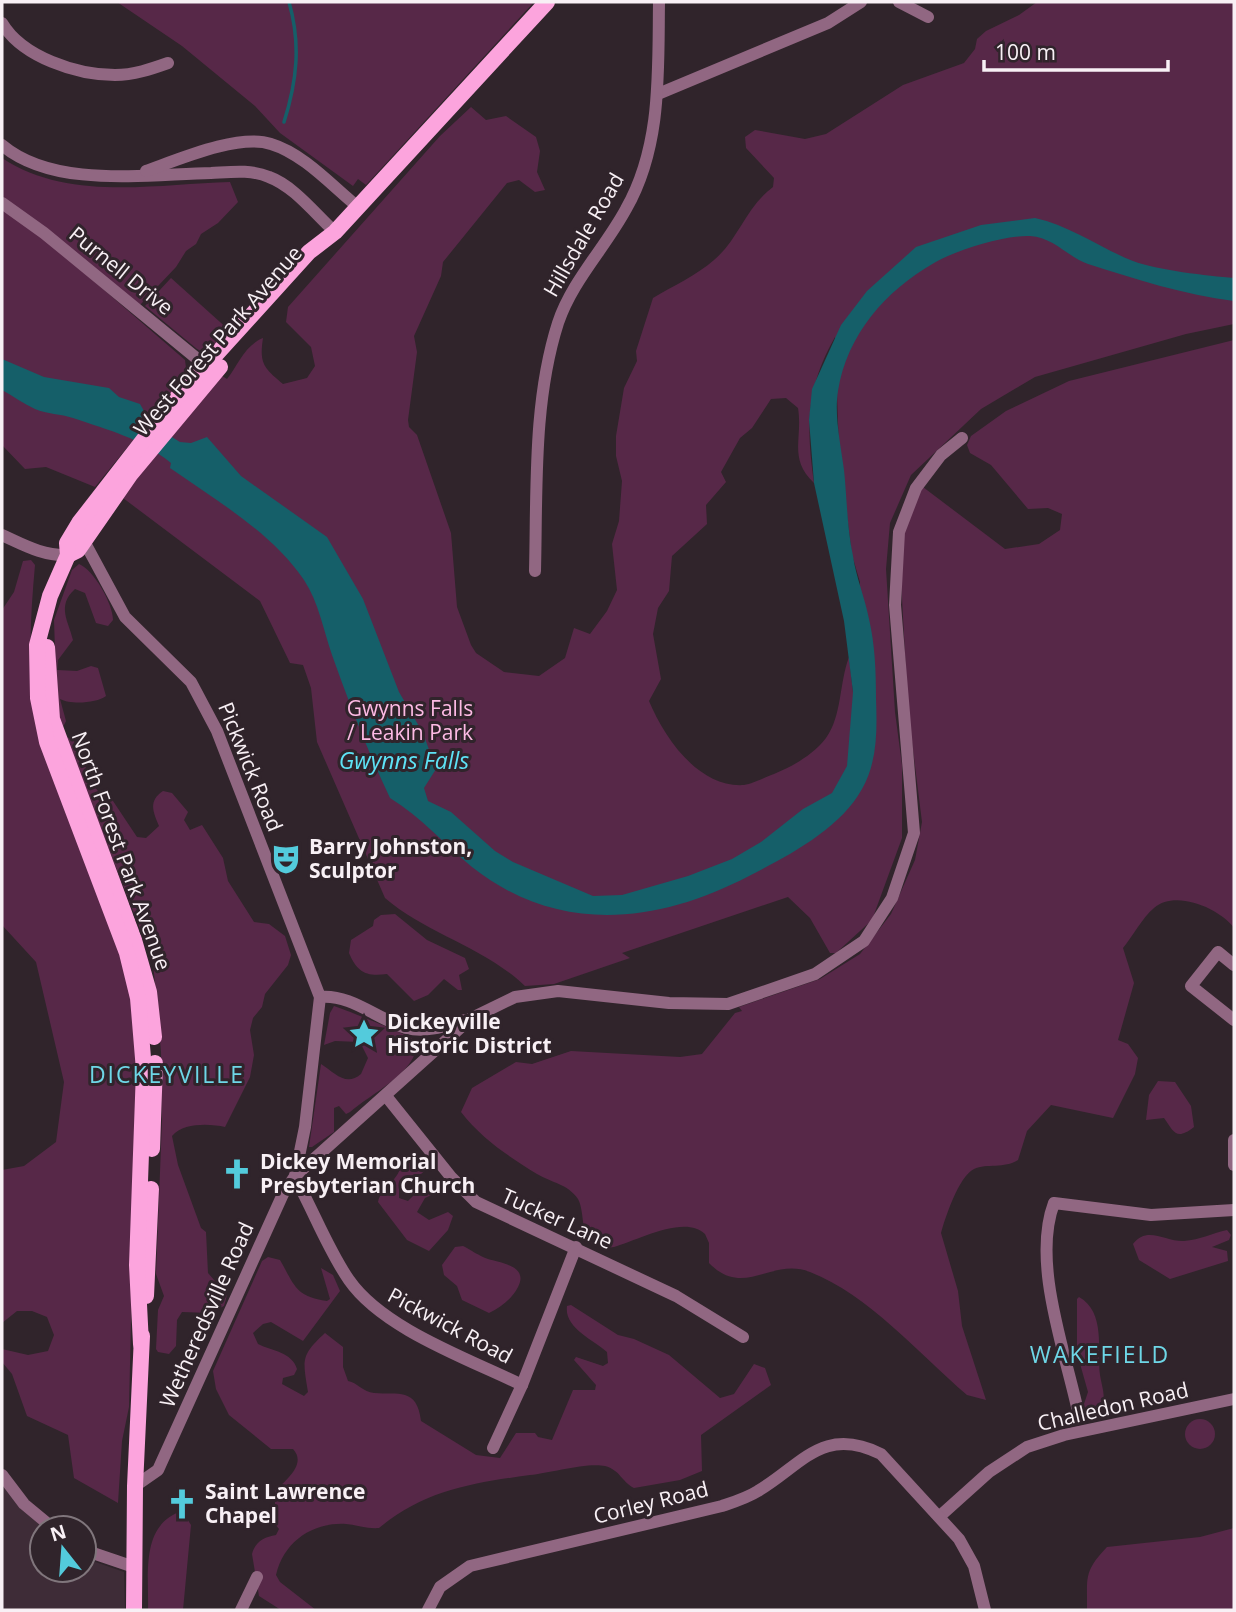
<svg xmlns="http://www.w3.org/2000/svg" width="1236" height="1612" viewBox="0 0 1236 1612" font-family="'Open Sans',sans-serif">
<rect width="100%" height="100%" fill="#30242b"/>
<path fill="#3e2c37" d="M2,1483L17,1504L44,1528L42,1570H84V1558L124,1572L125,1610H2Z"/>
<g fill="#572848" fill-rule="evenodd">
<path d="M117,2H534L366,185L358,179L353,186L280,133L255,106L182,46Z"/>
<path d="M1037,2H1234V324L1186,334L1035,377L981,409L911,475L890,523L886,569L895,712L902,765V838L872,920L836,953H830L810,918L788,897L622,953L630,958L554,984L525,986C484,947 427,934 385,898L317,742L311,688L303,665L290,663L260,601L119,495L219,374L227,379C238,365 245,345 263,338C259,364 264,368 283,384L307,378L315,366L311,347L286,322L288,307L440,136L471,107L486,120L506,116L536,137L540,151L537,172L545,190L535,192L519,180L507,183L443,262L441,276L414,336L417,352L408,420L409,427L417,435L451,533L457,607L471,645L476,653L504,672L539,676L565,658L574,628L590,634L607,611L617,590L612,544L619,521L622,481L616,456V436L624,388L637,361L636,351L653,298C673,286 697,275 714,260C739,239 745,208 773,187L774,178L746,148L745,137L755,130L805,139L826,134L903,85L964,63L975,49L977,39L986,31L1019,15ZM835,337L839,451L852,555L860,582L853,692L849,657C839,684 842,716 826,738C813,755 793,766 774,774C765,777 753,784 744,785C698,788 664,737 649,701L661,679L653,634L658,608L669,591L672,556L707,524L706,505L726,482L721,472L740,438L752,428L771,399L786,398L798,408C803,438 788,459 814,483C806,426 806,388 835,337Z"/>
<path d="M2,158C68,202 156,184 230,182L238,202L218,223L201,234L196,244L186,251L176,267L140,305L2,196Z"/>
<path d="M2,207L36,231L185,360L186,368L182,380L95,487L46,467L25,469L2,445Z"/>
<path d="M171,278L230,331L212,349L203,352L197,349L145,306Z"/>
<path d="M1234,340V928C1220,909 1176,889 1154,908C1142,918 1133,936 1123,948L1134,983L1118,1040L1128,1044L1138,1058L1135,1074L1113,1118L1051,1105L1027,1131L1018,1160C1004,1169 987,1163 974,1169C959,1176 945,1218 941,1233L958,1291L962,1326L986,1400L967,1395C918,1353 869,1295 810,1272C771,1257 744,1299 709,1263V1243L705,1234C685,1214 636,1241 614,1247C606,1249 595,1244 586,1242C583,1230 583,1207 578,1199C568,1184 552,1183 537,1174C508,1156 482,1139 461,1112L472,1088L516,1062L532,1064L571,1051L680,1057L702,1054L735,1013L742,1011L739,1007L820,979L860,954L891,914L915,860L922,822L908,710L900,561L901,531L919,484L1005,549L1039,544L1060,530L1062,514L1048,508L1028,509L991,465L970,453L967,445L971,436L1006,411L1069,381Z"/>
<path d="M31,560L35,565C31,610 28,653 34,699L123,952L138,1024L129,1407L122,1441L118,1503L74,1478L68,1435L27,1416L12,1374L2,1362V1349L28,1355L48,1351L54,1335L47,1317L32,1311H17L2,1323V1170L24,1166L56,1142L64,1082L36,962L2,925V610L14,592L23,561Z"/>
<path d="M79,564C94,570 113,604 113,620L108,626L96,623L85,593L75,589C56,606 69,622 73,640L58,660L57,670L77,671L91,666L98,668L106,696C97,703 71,705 60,699L66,721L63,727L57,711L54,620L72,570Z"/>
<path d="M65,737L73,739L94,786L101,795L111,798L137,837L146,838L159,826C153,812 148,801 163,791L172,793L188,812L184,820L190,830L202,825L223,858L228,881L254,922L269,924L285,936L291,955L288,965L265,994L262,1007L253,1018L250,1030L254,1055L250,1077L225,1127C211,1124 184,1122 172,1136L178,1165L201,1228L206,1232L208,1273L227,1295L224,1306L210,1313L182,1312L177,1320L176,1346L169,1354L158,1352L156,1349L158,1310L164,1296L156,1274L162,1121L161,1052L153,962Z"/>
<path d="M395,914L427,940L465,958L469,969L459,975L462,990H458L444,979L428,995L414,1001L387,974C366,977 357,972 349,953L351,940L373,926L374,920L381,915Z"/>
<path d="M334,1006C346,1010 412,1036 417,1042C418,1072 370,1094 350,1112L346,1114L339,1106L334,1108V1132L312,1147H309L321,1064C335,1073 346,1087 361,1074L368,1058L360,1042L335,1041L324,1045L330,1013Z"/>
<path d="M1158,1081L1175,1082L1191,1106L1194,1127C1176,1141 1174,1132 1164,1118L1146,1120L1149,1095Z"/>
<path d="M415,1155L419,1158L427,1155L430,1159L429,1167L421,1174L407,1176L399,1190V1198L408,1201L427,1182L441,1181L444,1189L425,1198L417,1212L429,1220L448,1212L453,1216L448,1230L429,1251L407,1240L378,1202C381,1187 398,1182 401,1165Z"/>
<path d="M1227,1230L1231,1235L1229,1240L1212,1247L1227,1251L1228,1261L1170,1279L1139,1260L1133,1244C1147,1225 1166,1242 1184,1241C1200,1240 1213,1233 1227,1230Z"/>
<path d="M463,1246C471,1250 479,1256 488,1259C501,1263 529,1266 518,1287C512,1299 501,1307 489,1313L462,1300L457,1286L444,1275L442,1265L455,1247Z"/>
<path d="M268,1257L280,1260C295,1286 295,1296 327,1301L330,1299L321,1268L333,1275L340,1291L303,1341L271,1322L263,1324L253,1333L258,1344C272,1351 292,1352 297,1369L294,1375L283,1378L282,1384L304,1396L308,1392C303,1360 300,1356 325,1333L343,1347V1367L348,1381C358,1383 363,1392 374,1393C398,1395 417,1387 421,1421L476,1455L500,1458L516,1433H535L538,1437L552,1440L573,1390H595L596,1385L574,1360L576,1357L603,1366L608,1363L607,1352C593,1339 564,1328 567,1306L571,1305L618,1335L634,1339L669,1355L720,1398L734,1394L754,1364L765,1368L771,1385L701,1435L702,1471L680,1480L634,1488C621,1481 620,1470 605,1466C588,1462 549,1473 530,1475C473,1483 425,1490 379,1528C368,1529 357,1525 346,1524C313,1522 284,1541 276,1575L280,1582L316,1610H281L259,1596L252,1554C255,1542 264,1537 276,1535L279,1529L275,1524V1491C286,1480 307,1464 293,1449H271L229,1415L216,1389L213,1371L262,1261Z"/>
<path d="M1079,1297C1106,1312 1097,1350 1100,1375C1102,1388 1106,1395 1102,1408L1085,1415L1081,1413L1088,1392L1077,1353V1299Z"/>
<circle cx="1200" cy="1434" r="15"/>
<path d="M182,1511L191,1525L183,1610H148C149,1574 140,1525 182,1511Z"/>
<path d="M1234,1528V1610H1087C1088,1579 1082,1573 1107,1547L1200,1537Z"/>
</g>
<path fill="#155f69" d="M1035,218C1071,226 1100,248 1133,261C1157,270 1208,276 1234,278V301C1184,295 1136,279 1088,264C1068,257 1053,237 1030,236C1004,235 956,250 934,263C885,291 847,335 838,391C834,416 841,446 844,470C847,498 847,528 853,556C856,577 865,598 869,619C875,645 876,671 876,698C877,728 878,761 862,789C840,829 788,856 749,876C657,924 558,935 472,867C444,844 421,817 390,798C368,752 349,703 332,655C323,629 319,603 304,580C271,532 217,501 170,468L171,463C139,437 110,431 73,418C61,414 47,414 35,409C24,404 13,396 2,390V359L44,377L109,388L119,397L140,404L152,425L180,442L191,443L207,437L241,476L327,537L363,599L399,692L423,733L436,769L424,788L428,801L451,812L495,851L513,862L593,896L622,895L688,876L732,859L761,842L803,809L832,793L847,766L853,692L844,621L814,483L809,420L812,389L841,325L867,291L916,247L981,225Z"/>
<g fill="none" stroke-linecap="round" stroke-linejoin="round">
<path stroke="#155f69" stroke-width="3.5" d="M284,122C297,81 301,44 289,2"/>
<g stroke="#916782" stroke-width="12">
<path d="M899,2L928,17"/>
<path d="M2,23C22,57 77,75 115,75C134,75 151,69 168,63"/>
<path d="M658,94L828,23L861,2"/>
<path d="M2,145C54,189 148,174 211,173C230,172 251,169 269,177C294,186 316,215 335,232"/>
<path d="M146,171C177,160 239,133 271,144C304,154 332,186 358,207"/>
<path d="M2,203L44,233L212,371"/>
<path d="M2,535C24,545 43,556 68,555"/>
<path d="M84,541L125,617L191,682L217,731L320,997L305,1127L295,1176L299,1185C315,1215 330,1253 349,1280C383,1329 469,1359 522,1385"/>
<path d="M535,571C537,490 533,401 558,323C572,281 605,248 626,209C662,146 658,72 659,2"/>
<path d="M1234,965L1218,952L1191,986L1234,1020"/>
<path d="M320,997C351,994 377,1019 406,1028C427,1033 445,1026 465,1020"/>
<path d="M386,1096L451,1177L476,1202L676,1296L743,1337"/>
<path d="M1234,1140V1165"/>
<path d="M1077,1407C1064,1348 1032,1261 1054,1203L1151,1215L1234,1210"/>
<path d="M493,1448L522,1385L576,1247"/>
<path d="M2,1475L24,1504L53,1528"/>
<path d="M135,1486L158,1470L283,1194L295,1176L470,1019L515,997L558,991L669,1003L728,1004L815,974L864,941L892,898L914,833L895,605L899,532L916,488L941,455L962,438"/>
<path d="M940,1516L989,1472L1027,1447L1064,1435L1234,1399"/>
<path d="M84,1550L134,1567"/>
<path d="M241,1610L257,1577"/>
<path d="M428,1610L440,1587L470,1566L722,1506C734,1502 747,1498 758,1491C802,1465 823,1425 881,1454L959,1539L974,1566L985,1610"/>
</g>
<g stroke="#fca4dd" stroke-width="16">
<path d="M68,555L78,550L130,475L220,367"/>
<path d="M47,647L52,719L134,940L149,992L154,1037"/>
<path d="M152,1149L155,1063"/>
<path d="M146,1296L151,1189"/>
<path d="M141,1344L137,1265L144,1070L138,998L127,953L47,742L38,698L37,645L50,596L68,555L67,543L79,523L173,402L309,252L335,232L547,2"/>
<path d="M134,1610L135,1486L142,1336"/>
</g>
</g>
<defs>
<g id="theatre-bare" transform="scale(2.415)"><path d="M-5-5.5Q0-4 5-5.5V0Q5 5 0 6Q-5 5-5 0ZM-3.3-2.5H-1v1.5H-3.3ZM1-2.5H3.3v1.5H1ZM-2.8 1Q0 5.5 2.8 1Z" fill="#53cbdc" stroke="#30242b" stroke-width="2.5" paint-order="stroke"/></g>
<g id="sight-bare" transform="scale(2.415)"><path d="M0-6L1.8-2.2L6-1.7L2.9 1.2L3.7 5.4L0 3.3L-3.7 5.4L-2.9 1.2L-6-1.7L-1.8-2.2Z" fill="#53cbdc" stroke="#30242b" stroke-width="2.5" paint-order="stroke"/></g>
<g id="church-bare" transform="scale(2.415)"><path d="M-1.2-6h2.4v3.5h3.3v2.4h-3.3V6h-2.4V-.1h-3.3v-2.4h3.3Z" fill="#53cbdc" stroke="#30242b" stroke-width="2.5" paint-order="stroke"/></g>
</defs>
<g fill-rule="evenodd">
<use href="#theatre-bare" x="286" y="859"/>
<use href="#sight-bare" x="364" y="1034"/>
<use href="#church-bare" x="237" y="1174"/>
<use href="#church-bare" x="182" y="1504"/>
</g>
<g text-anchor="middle" stroke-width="6" stroke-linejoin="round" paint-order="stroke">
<g font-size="21" fill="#f8f0f5" stroke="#30242b">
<text transform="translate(584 235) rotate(-60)" y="7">Hillsdale Road</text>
<text transform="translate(121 271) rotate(39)" y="7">Purnell Drive</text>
<text transform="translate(218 341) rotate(-49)" y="7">West Forest Park Avenue</text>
<text transform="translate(250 767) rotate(68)" y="7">Pickwick Road</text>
<text transform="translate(121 851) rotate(70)" y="7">North Forest Park Avenue</text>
<text transform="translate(557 1219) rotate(24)" y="7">Tucker Lane</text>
<text transform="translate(207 1315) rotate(-66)" y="7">Wetheredsville Road</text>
<text transform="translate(450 1326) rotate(28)" y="7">Pickwick Road</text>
<text transform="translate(1113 1407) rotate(-13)" y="7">Challedon Road</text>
<text transform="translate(651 1503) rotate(-14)" y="7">Corley Road</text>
</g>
<g font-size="21" fill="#fdbae4" stroke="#30242b">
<text x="410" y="716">Gwynns Falls<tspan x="410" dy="24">/ Leakin Park</tspan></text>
</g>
<g font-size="21" font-weight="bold" fill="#f8f0f5" stroke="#30242b" text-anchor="start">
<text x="309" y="854">Barry Johnston,<tspan x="309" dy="24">Sculptor</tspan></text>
<text x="387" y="1029">Dickeyville<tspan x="387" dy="24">Historic District</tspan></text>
<text x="260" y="1169">Dickey Memorial<tspan x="260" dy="24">Presbyterian Church</tspan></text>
<text x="205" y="1499">Saint Lawrence<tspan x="205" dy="24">Chapel</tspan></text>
</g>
<g font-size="23" font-style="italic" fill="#5ee3f6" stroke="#30242b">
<text x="404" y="769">Gwynns Falls</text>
</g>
<g font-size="23" letter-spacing="2" fill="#6ed7e7" stroke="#30242b">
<text x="167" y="1083">DICKEYVILLE</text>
<text x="1100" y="1363">WAKEFIELD</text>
</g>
</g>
<rect width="1236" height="1612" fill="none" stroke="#f8f0f5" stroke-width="7"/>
<g transform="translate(63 1549) rotate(343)"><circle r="33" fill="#30242b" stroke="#80767c" stroke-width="2"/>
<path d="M0-5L12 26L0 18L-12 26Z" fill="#53cbdc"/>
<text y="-10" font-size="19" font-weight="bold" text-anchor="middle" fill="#f8f0f5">N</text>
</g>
<path d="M984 60v10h184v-10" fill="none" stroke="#f8f0f5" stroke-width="3.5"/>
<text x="995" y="60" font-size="21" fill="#f8f0f5" stroke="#30242b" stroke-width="5" paint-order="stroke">100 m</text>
</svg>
